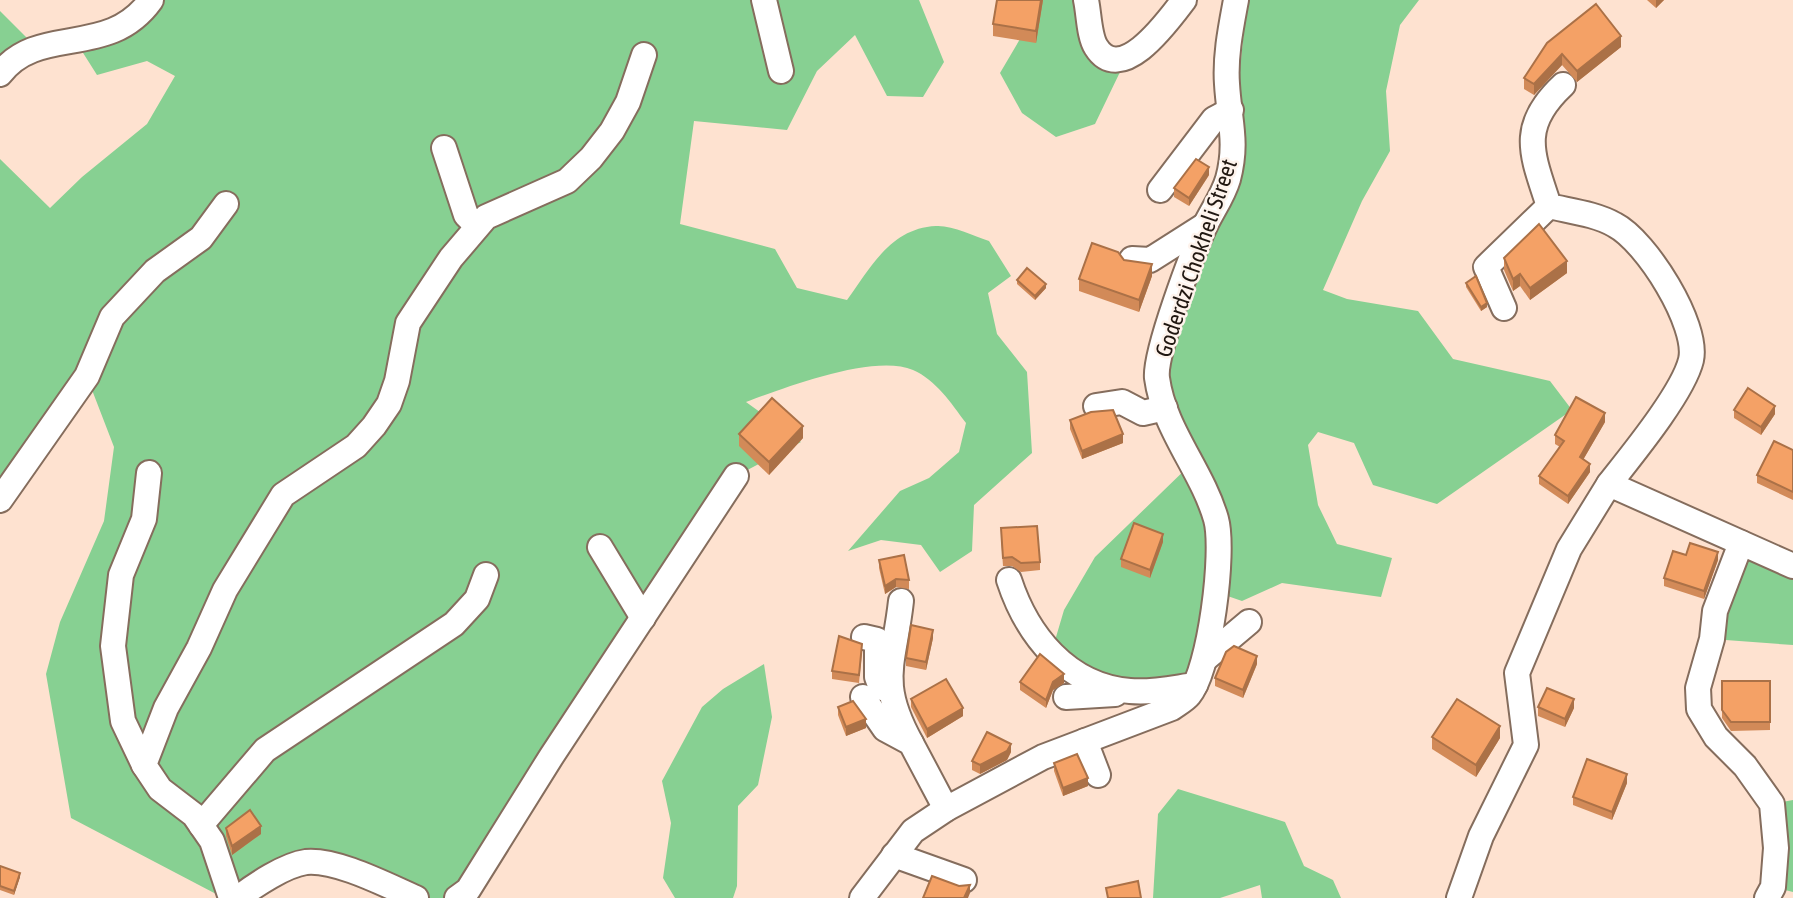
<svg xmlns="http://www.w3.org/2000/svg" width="1793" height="898" viewBox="0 0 1793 898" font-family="'Asap Condensed',sans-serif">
<rect width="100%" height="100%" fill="#fee2d0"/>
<g fill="#87d092">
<path d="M145,0H919L944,62L923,97L887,96L855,35L817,71L787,130L694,121L680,224L775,249L797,288L847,300C871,267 891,228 936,226C952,225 974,236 989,241L1011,276L988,293L997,334L1027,372L1032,453L974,505L972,551L940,572L921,545L881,540L848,551L900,491L929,478L959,452L966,423C951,403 936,380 913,370C874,353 784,388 746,402L801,442L736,476L457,898H416L306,862L218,895L71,818L46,674L60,622L104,521L114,447L87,377L0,500V159L50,208L82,177L147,124L175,76L147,61L97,75L73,37L107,28Z"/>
<path d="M1037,0H1085L1102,61L1120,72L1095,124L1056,137L1022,113L1000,73L1033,17Z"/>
<path d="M1236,0H1419L1400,25L1386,91L1390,151L1362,201L1323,290L1347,299L1418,311L1453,359L1550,381L1572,410L1437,504L1373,485L1354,443L1318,432L1308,445L1318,505L1337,544L1392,558L1381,597L1282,583L1242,601L1216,592L1195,685L1154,692L1051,654L1064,610L1095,557L1192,463L1162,372L1236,108L1244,30Z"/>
<path d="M0,11L37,48L0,82Z"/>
<path d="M1741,543L1793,566V645L1712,639Z"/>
<path d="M764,664L772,717L758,785L738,806L737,886L733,898H675L663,878L671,823L662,781L702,707L723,689Z"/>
<path d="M1178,789L1285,822L1304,866L1333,880L1341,898H1262L1260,885L1220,898H1153L1158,814Z"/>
<path d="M1793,800V892L1773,887L1772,804Z"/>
</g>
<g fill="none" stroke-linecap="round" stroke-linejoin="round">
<g stroke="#856d5d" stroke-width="28">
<g id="minor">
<path d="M764,0L781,71"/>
<path d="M1086,0C1089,14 1089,36 1096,47C1121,87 1168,21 1184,0"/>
<path d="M0,74C39,23 108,60 151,0"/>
<path d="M1563,85C1518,127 1532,154 1549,206C1570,211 1596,214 1615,225C1646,241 1699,325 1691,360C1683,393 1631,456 1609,484"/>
<path d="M444,148L466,215L476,225"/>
<path d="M1160,190L1214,119L1231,110"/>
<path d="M1132,259L1150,260L1205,225"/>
<path d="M1504,308L1486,267L1549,206"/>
<path d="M1096,406L1122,402L1143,413L1165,408"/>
<path d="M0,500L87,376L112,317L155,271L201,238L226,204"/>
<path d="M1741,543L1715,611L1712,639L1698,688L1699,709L1716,737L1745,766L1772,804L1776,848L1773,887L1767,898"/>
<path d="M600,547L643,618"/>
<path d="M1009,580C1027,635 1067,686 1130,691C1152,693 1173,688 1195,685"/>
<path d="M901,601C894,665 877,681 911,743"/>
<path d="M864,637L877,640V677L881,688"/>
<path d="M1205,659L1249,622"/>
<path d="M863,697L885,729L911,743L946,809"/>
<path d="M1066,697L1115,694"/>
<path d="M1085,741L1098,775"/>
<path d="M144,765L123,721L113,646L121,575L144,519L149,473"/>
<path d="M201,825L265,750L454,624L477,599L486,575"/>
<path d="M894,855L964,880"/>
<path d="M231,898L212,841L194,815L160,789L144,765L166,708L199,648L225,590L283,495L356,446L374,426L389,404L397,381L408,323L451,258L486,217L567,181L591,158L612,131L628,102L644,55"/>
<path d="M238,898C255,885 285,865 306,862C337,859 388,886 416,898"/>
<path d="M457,898L468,890L551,757L736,476"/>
<path d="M862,898L913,831L946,809L1043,757L1172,708C1177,704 1185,700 1189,695C1210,670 1225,551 1216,519C1202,470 1164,430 1157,378C1154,354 1193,251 1205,226C1212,211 1223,196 1228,179C1238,142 1229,120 1227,84C1225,56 1231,27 1236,0"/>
<path d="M1459,898L1481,836L1526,745L1517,673L1569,549L1609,484L1793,566"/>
</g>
</g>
<use href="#minor" stroke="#fff" stroke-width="24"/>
</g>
<g fill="#d28a58">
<path d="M1043,0L1036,43L993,36V24Z"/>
<path d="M1647,0H1664L1656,8Z"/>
<path d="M1547,43L1621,47L1577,82L1562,65L1534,95L1524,89V78Z"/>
<path d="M1209,175L1189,206L1174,197V188Z"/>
<path d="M1504,258L1567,273L1530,300L1520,286L1513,291L1504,270Z"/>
<path d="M1124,260L1152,276L1139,312L1079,291V279Z"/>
<path d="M1017,280L1046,288L1035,300L1017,284Z"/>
<path d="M1466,283L1487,307L1481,311L1466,287Z"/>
<path d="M1734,410L1775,414L1761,435L1734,418Z"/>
<path d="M1070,420L1123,443L1082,459L1070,429Z"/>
<path d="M1605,422L1583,460L1590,472L1568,504L1539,484V476L1560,447L1555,444V435Z"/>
<path d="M739,434L803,438L769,475L739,446Z"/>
<path d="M1793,450V500L1757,483V475Z"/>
<path d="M1001,537L1040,562V570L1021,572L1012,566H1003Z"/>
<path d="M1163,542L1150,578L1121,567V559Z"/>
<path d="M1686,555L1718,560L1704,599L1664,586V578Z"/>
<path d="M879,560L909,580V589L896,587L885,594L879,568Z"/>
<path d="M933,638L926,670L906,666V658Z"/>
<path d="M862,652L859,683L832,679V671Z"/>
<path d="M1257,664L1243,698L1215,686V678Z"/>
<path d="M1722,681H1770V730L1731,731L1722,718Z"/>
<path d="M1020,682L1064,683L1053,690L1046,708L1020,690Z"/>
<path d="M911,699L963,716L927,738L911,707Z"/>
<path d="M838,707L866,728L846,736L838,715Z"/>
<path d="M1538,707L1574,708L1565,727L1538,716Z"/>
<path d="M1432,737L1500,738L1476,777L1432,749Z"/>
<path d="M1011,752L1007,760L980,774L972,770V761Z"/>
<path d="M1054,763L1088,786L1063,796L1054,771Z"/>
<path d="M1627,783L1612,820L1573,805V797Z"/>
<path d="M226,828L261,834L232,855L226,836Z"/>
<path d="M0,866L20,877L14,895L0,890Z"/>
</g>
<g fill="#ab7147">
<path d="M1041,0H1043L1036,43V31Z"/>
<path d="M1656,0H1664L1656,8Z"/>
<path d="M1621,36V47L1577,82V71Z"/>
<path d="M1562,54V65L1534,95V84Z"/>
<path d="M1209,167V175L1189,206V198Z"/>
<path d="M1567,261V273L1530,300V288Z"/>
<path d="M1152,264V276L1139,312V300Z"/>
<path d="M1520,274V286L1513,291V279Z"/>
<path d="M1046,284V288L1035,300V296Z"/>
<path d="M1487,303V307L1481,311V307Z"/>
<path d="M1775,406V414L1761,435V427Z"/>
<path d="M1605,413V422L1580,465V457Z"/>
<path d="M803,426V438L769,475V462Z"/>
<path d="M1123,434V443L1082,459V451Z"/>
<path d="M1590,464V472L1568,504V496Z"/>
<path d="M1163,534V542L1150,578V570Z"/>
<path d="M1718,552V560L1704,599V591Z"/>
<path d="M896,579V587L885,594V586Z"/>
<path d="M933,630V638L926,670V662Z"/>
<path d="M1257,656V664L1243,698V690Z"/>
<path d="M1064,674V683L1053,690L1046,708V700L1053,682Z"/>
<path d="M1574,699V708L1565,727V719Z"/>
<path d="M963,708V716L927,738V729Z"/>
<path d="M866,719V728L846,736V727Z"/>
<path d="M1500,726V738L1476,777V765Z"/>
<path d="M1011,744V752L1007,760L980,774V765Z"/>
<path d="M1627,774V783L1612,820V812Z"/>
<path d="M1088,778V786L1063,796V788Z"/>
<path d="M261,826V834L232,855V846Z"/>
<path d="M20,873V877L14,895V891Z"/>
<path d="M970,885V893L968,898H964Z"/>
</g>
<g fill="#f4a166" stroke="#ab7147" stroke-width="2">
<path d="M997,0H1041L1036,31L993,24Z"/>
<path d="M1596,4L1621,36L1577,71L1562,54L1534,84L1524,78L1547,43Z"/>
<path d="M1196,159L1209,167L1189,198L1174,188Z"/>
<path d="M1539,224L1567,261L1530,288L1520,274L1513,279L1504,258Z"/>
<path d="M1092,243L1118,252L1124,260L1152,264L1139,300L1079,279Z"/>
<path d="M1027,268L1046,284L1035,296L1017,280Z"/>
<path d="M1476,276L1487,303L1481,307L1466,283Z"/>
<path d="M1748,388L1775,406L1761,427L1734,410Z"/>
<path d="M1576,397L1605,413L1580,457L1590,464L1568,496L1539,476L1564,441L1555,435Z"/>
<path d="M772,398L803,426L769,462L739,434Z"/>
<path d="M1113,410L1123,434L1082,451L1070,420L1091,412Z"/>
<path d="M1774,441L1793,450V492L1757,475Z"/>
<path d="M1134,523L1163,534L1150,570L1121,559Z"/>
<path d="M1037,526L1040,562L1021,563L1012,557L1003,558L1001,528Z"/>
<path d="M1690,543L1718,552L1704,591L1664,578L1673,551L1686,555Z"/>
<path d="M904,555L909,580L896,579L885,586L879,560Z"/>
<path d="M911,625L933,630L926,662L906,658Z"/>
<path d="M839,636L862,644L859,675L832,671Z"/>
<path d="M1234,646L1257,656L1243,690L1215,678L1226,652Z"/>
<path d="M1040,654L1064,674L1053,682L1046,700L1020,682Z"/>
<path d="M946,679L963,708L927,729L911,699Z"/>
<path d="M1722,681H1770V722H1731L1722,710Z"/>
<path d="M1547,688L1574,699L1565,719L1538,707Z"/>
<path d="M1457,699L1500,726L1476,765L1432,737Z"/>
<path d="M853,701L866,719L846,727L838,707Z"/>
<path d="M987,732L1011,744L1007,751L980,765L972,761Z"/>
<path d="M1077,754L1088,778L1063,788L1054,763Z"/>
<path d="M1587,759L1627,774L1612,812L1573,797Z"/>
<path d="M250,810L261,826L232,846L226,828Z"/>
<path d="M0,866L20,873L14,891L0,886Z"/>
<path d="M932,876L959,886L970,885L964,898H923Z"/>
<path d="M1138,881L1141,898H1108L1106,888Z"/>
</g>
<g text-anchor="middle" stroke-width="5" stroke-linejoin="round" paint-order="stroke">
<g font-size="23" fill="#201711" stroke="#fef3ec">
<text transform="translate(1196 258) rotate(-71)" y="8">Goderdzi Chokheli Street</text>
</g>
</g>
</svg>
